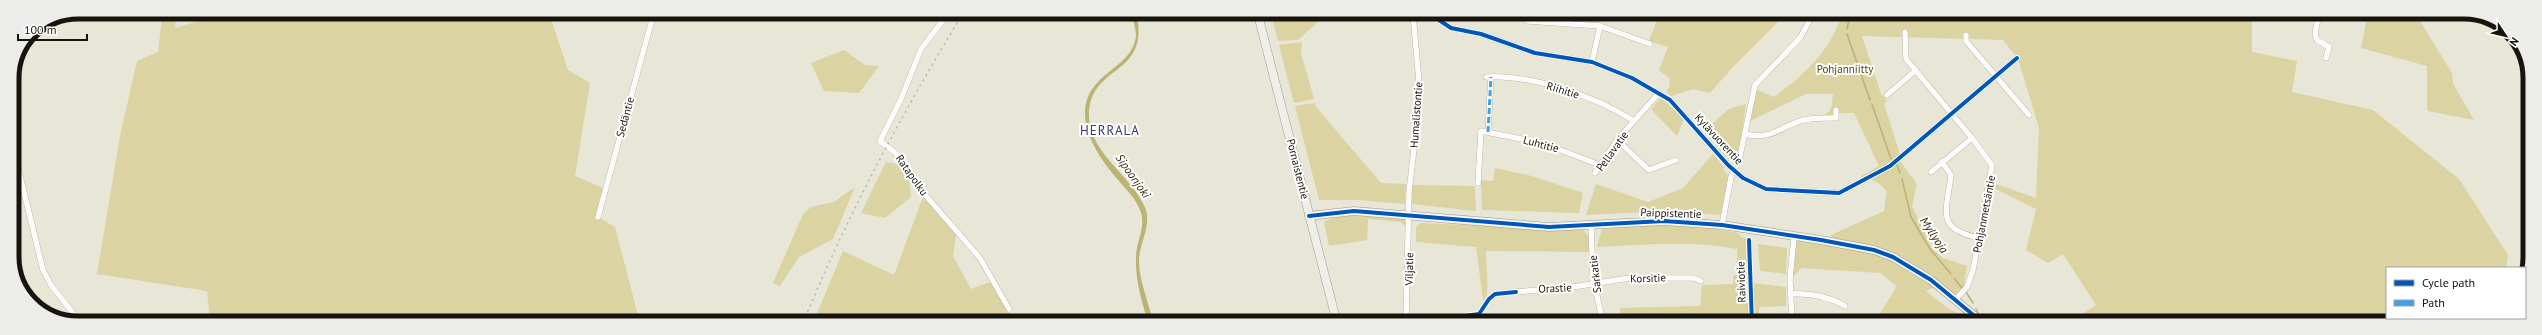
<svg xmlns="http://www.w3.org/2000/svg" width="2542" height="335" viewBox="0 0 2542 335" font-family="'PT Sans',sans-serif">
<rect width="100%" height="100%" fill="#e8e6d6"/>
<g fill="#dbd3a1">
<path d="M2252,13V52L2297,61L2292,92L2373,110L2459,179L2508,255L2506,268H2387V318H2477L2464,323H2373L2359,314L2329,323H2203L2189,315L2153,323H2069L2096,305L2063,254L2048,263L2026,250L2036,209L1994,188L1996,184L2036,198L2039,128L2018,59L2003,40L1862,36L1881,94L1887,101L1884,104L1899,151L1900,161L1917,184L1912,206L1932,248L1943,258L1967,266L1963,292L1955,300L1937,286L1926,291L1950,310L1967,316L1976,323H1874L1897,286L1880,273L1802,268L1790,279L1794,237L1833,242L1831,235L1884,211L1887,191C1879,183 1873,177 1862,182L1861,176L1879,166L1854,113H1838L1832,122L1822,115C1833,113 1832,103 1833,94H1806L1750,121L1757,90L1774,97C1800,78 1824,57 1837,27C1839,23 1842,17 1841,14Z"/>
<path d="M2368,13H2415L2452,73L2453,84L2474,120L2427,111V66L2361,48Z"/>
<path d="M1654,14H1786L1732,68L1710,93L1693,89L1671,96L1666,91L1669,88L1670,79L1659,70L1668,47L1649,41L1658,17Z"/>
<path d="M1271,15H1325L1298,40L1278,41Z"/>
<path d="M550,16L568,70L590,83L575,176L603,188L598,217L615,227L640,323L214,322L209,313L207,291L97,274L120,136L137,61L158,52L162,17H176L175,28L211,17Z"/>
<path d="M1302,42L1301,53L1314,99L1294,103L1279,45Z"/>
<path d="M844,50L865,65L879,66L859,93L824,91L811,63Z"/>
<path d="M1661,98L1684,119L1677,136L1651,109Z"/>
<path d="M1315,103L1316,107L1381,183L1406,184L1405,204L1359,200H1319L1295,106Z"/>
<path d="M1746,104L1739,155L1733,162L1724,155L1704,131L1729,109Z"/>
<path d="M1713,154L1724,167L1723,170L1730,177L1721,215L1669,211L1586,215L1596,184L1648,202L1683,188Z"/>
<path d="M886,162L903,165L909,178L911,197L885,218L861,213Z"/>
<path d="M1495,168L1532,176L1583,193L1579,213L1482,210L1481,180L1493,181Z"/>
<path d="M1412,185L1475,186L1476,211L1412,204Z"/>
<path d="M855,187L833,239L799,257L780,286L773,283L803,214L811,207L834,202Z"/>
<path d="M923,197L956,235L953,256L971,289L990,282L1016,323H813L843,251L894,275Z"/>
<path d="M1354,215L1405,219L1407,228L1401,222L1368,219L1367,240L1329,246L1324,222L1332,218Z"/>
<path d="M1420,223L1583,230L1588,235L1589,252L1486,251C1486,267 1490,294 1484,307L1476,247L1416,242V227Z"/>
<path d="M1665,224L1698,226L1738,233L1741,237L1746,238L1748,287L1733,291L1748,290L1750,323H1622L1620,308L1700,306L1702,285L1733,284V276L1737,275V249C1691,240 1644,245 1597,247L1602,229Z"/>
<path d="M1758,244L1787,248L1786,274L1760,271Z"/>
<path d="M1752,283L1786,287V306L1759,307L1760,323H1755Z"/>
</g>
<path fill="#bbb275" d="M1132,15H1137C1149,78 1090,63 1089,115C1088,153 1135,178 1146,210C1151,227 1139,244 1139,261C1139,282 1149,302 1153,323H1148C1142,301 1135,280 1136,257C1136,241 1147,226 1140,210C1135,197 1127,191 1119,181C1104,164 1085,138 1085,114C1085,72 1132,70 1136,36C1136,29 1133,21 1132,15Z"/>
<g fill="none" stroke-linecap="round" stroke-linejoin="round">
<g stroke="#bbb275" stroke-width="1.5">
<path d="M1847,29L1850,14"/>
<path d="M1847,34L1870,100"/>
<path d="M1872,104L1891,159"/>
<path d="M1897,165L1900,173"/>
<path d="M1902,179L1911,217L1930,249L1951,274"/>
<path d="M1954,278L1962,288"/>
<path d="M1966,292L1973,303"/>
<path d="M1976,309L1979,315"/>
</g>
<g stroke="#9e9c90" stroke-width="6">
<g id="street">
<path d="M2319,13L2315,34L2317,40L2329,47L2326,58"/>
<path d="M1430,14L1451,28L1481,34L1535,53L1592,62L1632,78L1670,100L1728,165L1743,178L1766,189L1839,193L1890,166L2017,58"/>
<path d="M947,15L921,49L901,99L880,141L898,155L921,190L980,258L1009,309"/>
<path d="M1525,17L1528,21L1600,26L1650,44"/>
<path d="M1905,32L1906,59L1972,138L1992,165L1973,270L1967,287L1955,300"/>
<path d="M1966,35V41L2029,115"/>
<path d="M1592,62L1600,26"/>
<path d="M1486,77C1531,74 1597,97 1634,121"/>
<path d="M1887,95L1915,71"/>
<path d="M1488,132L1491,77"/>
<path d="M1745,134C1772,141 1780,126 1804,120C1814,117 1825,118 1836,118V110"/>
<path d="M1617,140L1649,170L1676,160"/>
<path d="M13,147L43,270L51,285L80,322"/>
<path d="M1942,162L1951,175C1947,211 1934,229 1980,238"/>
<path d="M1931,172L1972,138"/>
<path d="M1595,173L1617,140L1659,93"/>
<path d="M1478,183L1481,131L1542,143L1600,165"/>
<path d="M598,217L653,16"/>
<path d="M1591,225L1593,278L1603,323"/>
<path d="M1722,225L1731,177L1740,156L1755,85L1800,38L1813,14"/>
<path d="M1516,292L1573,287L1629,278H1694L1701,281"/>
<path d="M1790,294C1810,293 1828,296 1845,306"/>
<path d="M1407,318L1457,317"/>
<path d="M1406,323L1409,192L1417,123L1419,82L1413,14"/>
<path d="M1792,323L1790,279L1794,237"/>
</g>
</g>
<g stroke="#9e9c90" stroke-width="9">
<g id="secondary">
<path d="M1258,15L1337,323"/>
<path d="M1309,216L1354,211L1549,227L1664,221L1722,225L1821,240L1874,250L1893,257L1931,280L1983,323"/>
</g>
</g>
<use href="#street" stroke="#fcfbf9" stroke-width="5.5"/>
<use href="#secondary" stroke="#f0eee9" stroke-width="8"/>
<path stroke="#b7b6b1" stroke-width="1.5" stroke-dasharray="2 4" stroke-linecap="butt" d="M803,323C847,216 902,113 962,15"/>
<path stroke="#3da2e9" stroke-width="3" stroke-dasharray="6 3" stroke-linecap="butt" d="M1488,132L1491,77"/>
<g stroke="#fff" stroke-width="6">
<g id="cycleway">
<path d="M1430,14L1451,28L1481,34L1535,53L1592,62L1632,78L1670,100L1728,165L1743,178L1766,189L1839,193L1890,166L2017,58"/>
<path d="M1309,216L1354,211L1549,227L1664,221L1722,225L1821,240L1874,250L1893,257L1931,280L1983,323"/>
<path d="M1749,240L1752,323"/>
<path d="M1457,317L1479,314L1489,299L1495,294L1516,292"/>
</g>
</g>
<use href="#cycleway" stroke="#0057b8" stroke-width="4"/>
</g>
<g text-anchor="middle" stroke-width="4" stroke-linejoin="round" paint-order="stroke">
<g font-size="11" fill="#534908" stroke="#fff">
<text x="1845" y="73">Pohjanniitty</text>
</g>
<g font-size="11" fill="#17150b" stroke="#fff">
<text transform="translate(1563 90) rotate(17)" y="4">Riihitie</text>
<text transform="translate(1416 115) rotate(-86)" y="4">Humalistontie</text>
<text transform="translate(625 117) rotate(-75)" y="4">Sedäntie</text>
<text transform="translate(1719 139) rotate(47)" y="4">Kylävuorentie</text>
<text transform="translate(1541 144) rotate(15)" y="4">Luhtitie</text>
<text transform="translate(1612 151) rotate(-54)" y="4">Pellavatie</text>
<text transform="translate(1298 169) rotate(76)" y="4">Pornaistentie</text>
<text transform="translate(912 175) rotate(55)" y="4">Ratapolku</text>
<text transform="translate(1671 213) rotate(2)" y="4">Paippistentie</text>
<text transform="translate(1984 214) rotate(-79)" y="4">Pohjanmetsäntie</text>
<text transform="translate(1409 269) rotate(-89)" y="4">Viljatie</text>
<text transform="translate(1595 274) rotate(-97)" y="4">Sarkatie</text>
<text transform="translate(1648 278) rotate(-2)" y="4">Korsitie</text>
<text transform="translate(1741 282) rotate(-92)" y="4">Raiviotie</text>
<text transform="translate(1555 288) rotate(-3)" y="4">Orastie</text>
</g>
<g font-size="12" font-style="italic" fill="#342e0a" stroke="#fff">
<text transform="translate(1133 176) rotate(55)" y="4">Sipoonjoki</text>
<text transform="translate(1934 235) rotate(57)" y="4">Myllyoja</text>
</g>
<g font-size="13" letter-spacing="1" fill="#373773" stroke="#fff">
<text x="1110" y="135">HERRALA</text>
</g>
</g>
<path d="M0 0H2542V335H0ZM78 19H2464A59 59 0 0 1 2523 78V257A59 59 0 0 1 2464 316H78A59 59 0 0 1 19 257V78A59 59 0 0 1 78 19Z" fill="#ececeb" fill-rule="evenodd"/>
<path fill="none" stroke="#17150b" stroke-width="5" d="M78 19H2464A59 59 0 0 1 2523 78V257A59 59 0 0 1 2464 316H78A59 59 0 0 1 19 257V78A59 59 0 0 1 78 19Z"/>
<rect x="2386" y="267" width="140" height="52" fill="#ffffff" stroke="#a2a19d"/>
<rect x="2394" y="280" width="20" height="6" fill="#0057b8" stroke="#a2a19d"/>
<text x="2422" y="287" font-size="12" fill="#17150b">Cycle path</text>
<rect x="2394" y="300" width="20" height="6" fill="#3da2e9" stroke="#a2a19d"/>
<text x="2422" y="307" font-size="12" fill="#17150b">Path</text>
<g transform="translate(2506 36) rotate(125)" stroke="#ffffff" stroke-width="3" paint-order="stroke">
<path d="M0-3L7 15L0 10L-7 15Z" fill="#17150b"/>
<text y="-6" font-size="11" font-weight="bold" text-anchor="middle" fill="#17150b">N</text>
</g>
<path d="M18 34v6h69v-6" fill="none" stroke="#17150b" stroke-width="2"/>
<text x="24" y="34" font-size="12" fill="#17150b" stroke="#ffffff" stroke-width="3" paint-order="stroke">100 m</text>
</svg>
